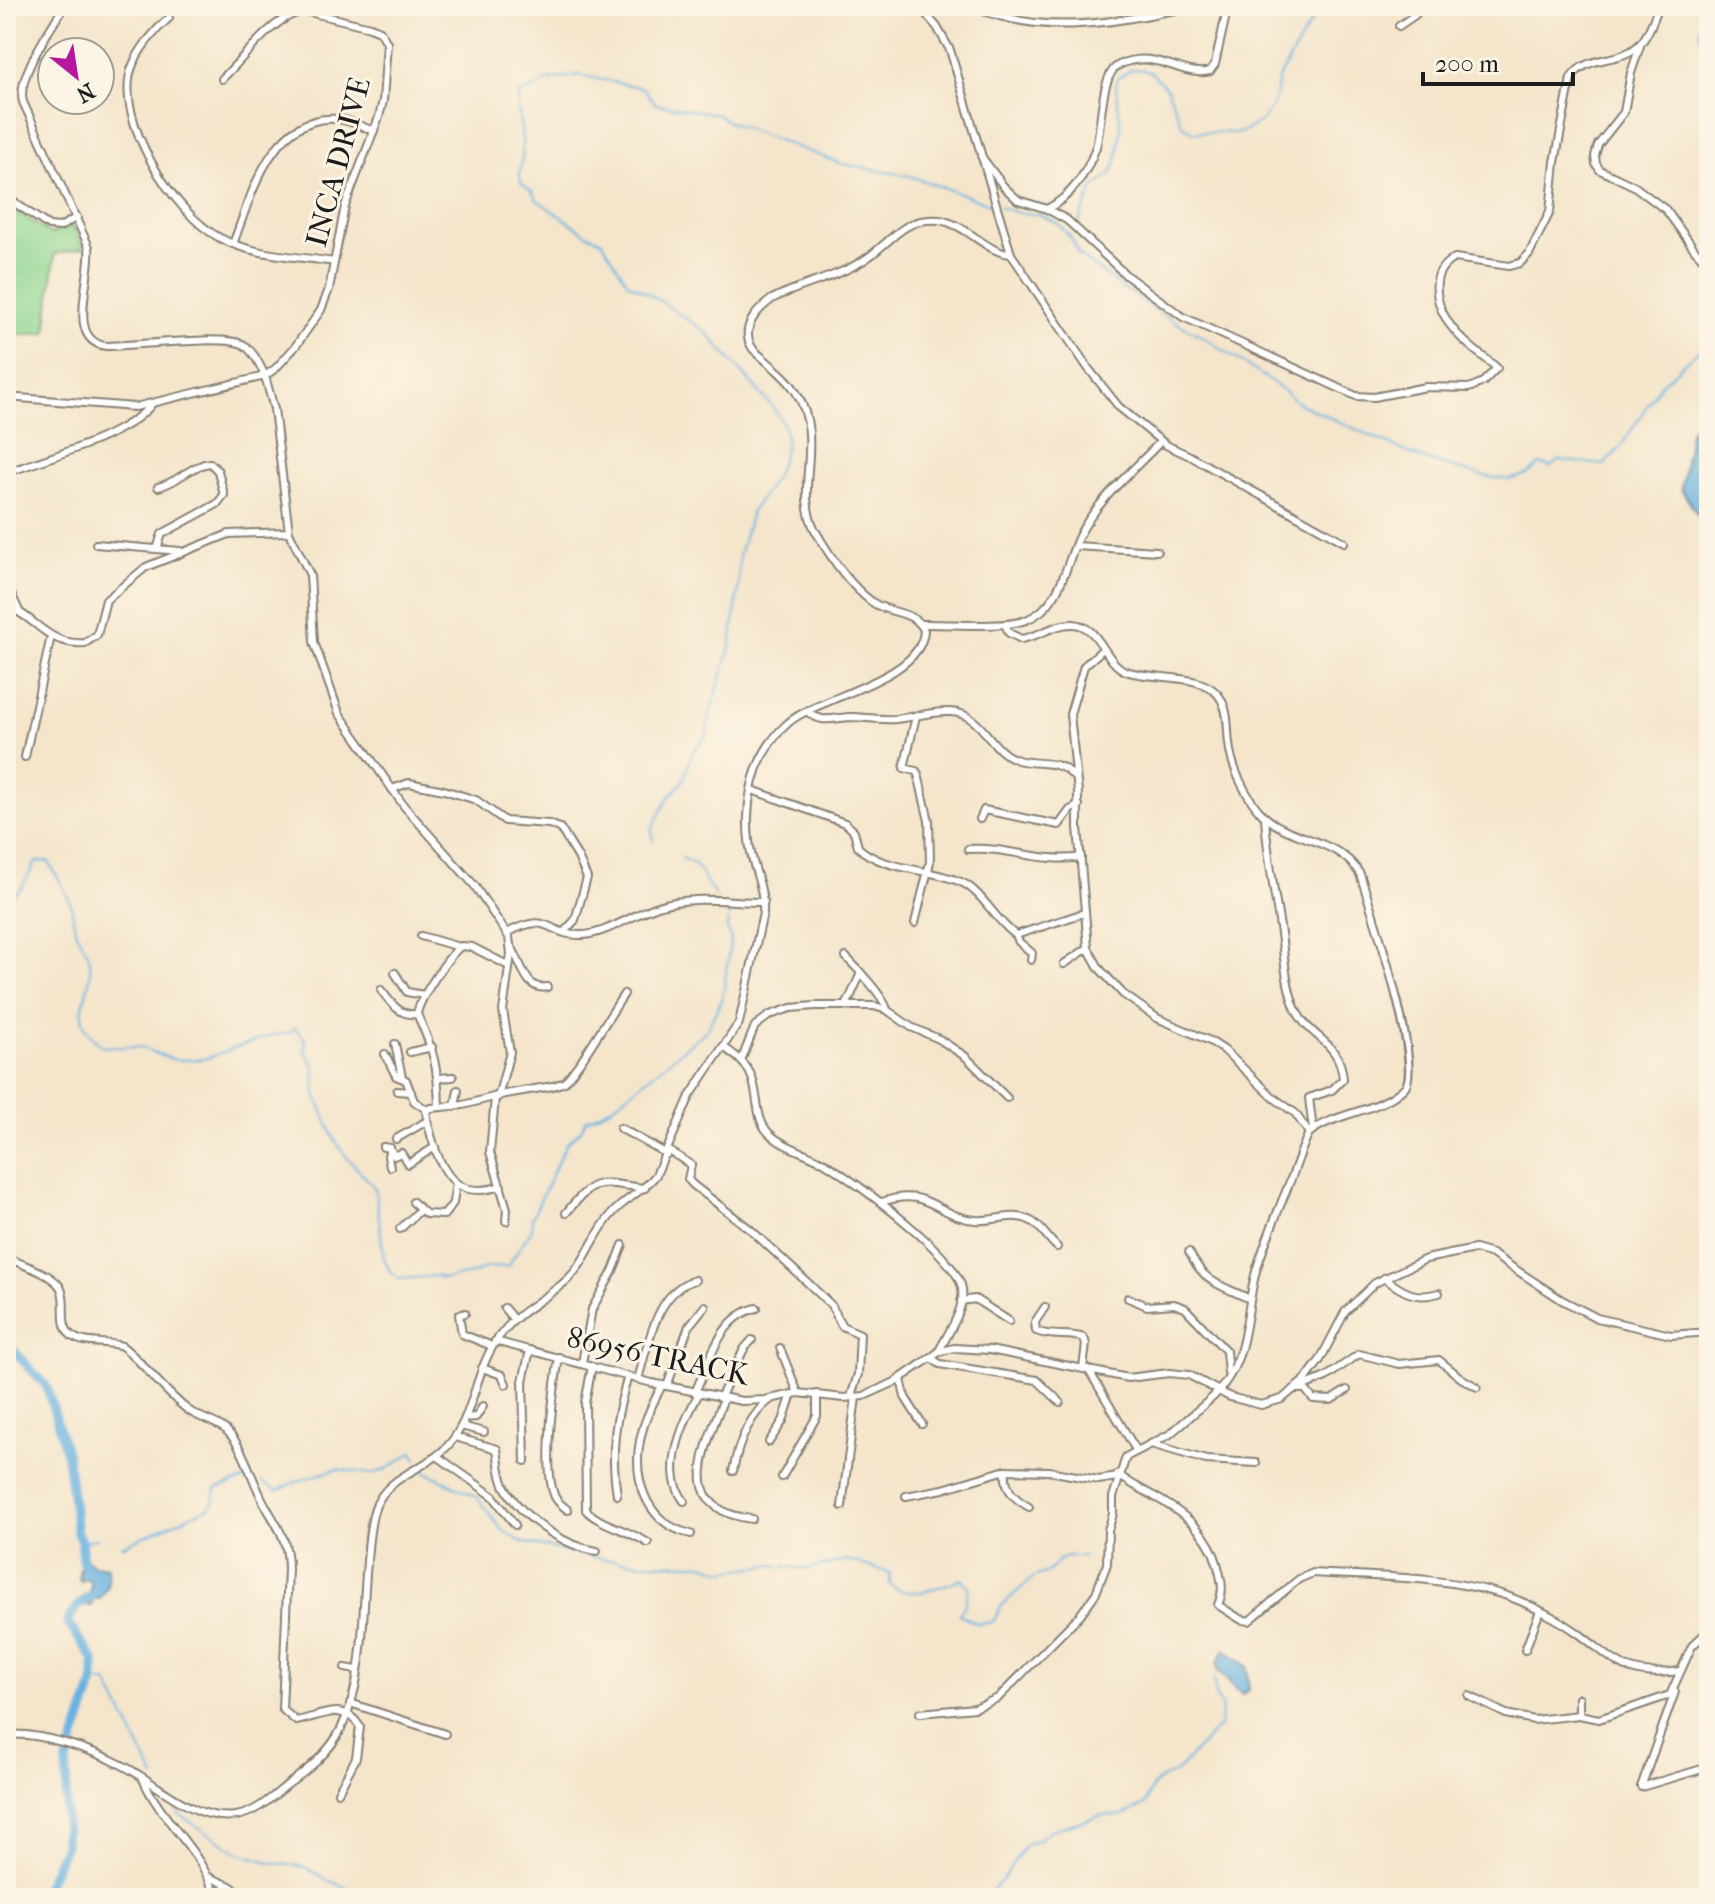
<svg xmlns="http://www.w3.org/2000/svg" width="1715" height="1904" viewBox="0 0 1715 1904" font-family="'IM FELL French Canon',serif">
<rect width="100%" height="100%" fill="#fcf5e5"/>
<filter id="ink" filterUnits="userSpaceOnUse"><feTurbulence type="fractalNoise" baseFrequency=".0125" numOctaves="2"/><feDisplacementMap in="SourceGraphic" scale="16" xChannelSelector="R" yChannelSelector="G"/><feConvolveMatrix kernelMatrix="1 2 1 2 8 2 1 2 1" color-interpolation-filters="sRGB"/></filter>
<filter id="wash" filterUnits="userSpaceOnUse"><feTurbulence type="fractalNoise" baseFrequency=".006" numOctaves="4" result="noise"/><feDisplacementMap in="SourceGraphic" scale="32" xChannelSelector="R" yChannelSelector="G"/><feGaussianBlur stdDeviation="1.8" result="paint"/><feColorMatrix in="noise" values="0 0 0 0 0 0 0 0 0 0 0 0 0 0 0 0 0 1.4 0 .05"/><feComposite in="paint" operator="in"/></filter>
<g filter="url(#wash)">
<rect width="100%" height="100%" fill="#f4e5cb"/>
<path fill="#8cd590" stroke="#547856" stroke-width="2" d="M6,205L51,234L73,225L84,248L55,254L46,333L6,336Z"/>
<g fill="#69b2e1" stroke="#42677e" stroke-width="2">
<path d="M1709,408V521L1702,522L1681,489L1690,431Z"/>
<path d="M88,1561L93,1565L107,1567C109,1582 109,1588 99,1599H93L91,1606L86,1605L82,1598L89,1593L91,1585L89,1579L80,1581L79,1573L82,1562Z"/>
<path d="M1225,1649L1247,1666L1249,1689L1242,1695L1219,1672L1217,1664Z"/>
</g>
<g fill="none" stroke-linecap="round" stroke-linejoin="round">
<g stroke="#69b2e1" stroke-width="2">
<path d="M1705,6L1699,30L1709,71"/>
<path d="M1321,7V6"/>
<path d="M1000,207L1018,213L1038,214L1057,223L1071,238L1079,255L1119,286L1177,323L1202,336L1272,382L1300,404L1420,458L1483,476L1509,480L1528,474L1540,464L1550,467L1559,460L1604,465L1620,448L1661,384L1709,341"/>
<path d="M1078,224L1093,189L1110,175L1117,161L1121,130L1116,85L1118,78L1130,70L1140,69L1152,73L1168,90L1182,125L1193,132L1240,133L1261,122L1274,104L1278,79L1318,10"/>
<path d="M653,840L652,829L667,800L683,781L693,751L706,737L711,710L731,645L739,583V556L751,512L775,478L785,449L786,432L782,421L770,404L706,332L656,298L627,282L602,241L585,233L537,200L532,191L522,184C518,174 520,169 522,159C525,137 517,118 518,96L549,80L579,75L643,88L656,104L717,114L729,122L842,164L910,176L993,205"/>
<path d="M682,858L695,864L716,897"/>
<path d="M6,901L21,888L36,862L48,861C54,871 68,894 71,905C73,913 73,921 75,929C78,939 86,946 89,957C98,994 60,1017 104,1047H139L175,1060L204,1059L272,1035L289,1033L295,1028L306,1040L305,1051L314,1065L316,1094L333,1137L345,1155L375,1188L384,1258L390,1272L399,1279L437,1276L443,1279L472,1274L485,1268L508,1266L532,1229V1218L566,1144L581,1130L586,1120L612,1107L707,1030L723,996L731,937L727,929L729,912L716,903"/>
<path d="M422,1470L477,1497L501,1529L521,1542L602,1559L642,1563L703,1564L724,1571L770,1565L809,1569L847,1560L890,1573V1585C912,1601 938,1587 961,1579L969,1587L965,1605L959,1614L978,1624L993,1622L1002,1605L1034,1577L1048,1572L1058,1561L1068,1556H1085"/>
<path d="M261,1481L277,1491L298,1481L337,1469L371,1474L385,1470L413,1452L417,1460"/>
<path d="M82,1542L97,1539"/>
<path d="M122,1546L212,1506L216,1489L249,1478"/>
<path d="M94,1682H107L155,1778"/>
<path d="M170,1800L180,1815L239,1853L273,1863L305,1867L329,1881L374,1898"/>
<path d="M985,1898L1003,1879L1025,1845L1039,1840L1048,1831L1103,1815L1120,1816L1145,1805C1151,1787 1155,1778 1175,1773L1220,1725L1222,1705L1216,1698L1214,1678"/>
</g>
<g stroke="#69b2e1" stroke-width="9">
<path d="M6,1342L47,1387L67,1456L77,1533L82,1542V1562L91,1570"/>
<path d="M38,1898L51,1877L65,1845L67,1762L94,1682V1660L67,1622L77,1606L92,1596"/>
</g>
</g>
</g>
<g filter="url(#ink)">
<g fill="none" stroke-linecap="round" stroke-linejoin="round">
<g stroke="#888074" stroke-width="10">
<g id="minor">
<path d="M64,6C51,29 16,77 23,102L89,247C93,275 64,342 107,346C134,346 226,334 244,345C254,352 260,365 265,376L276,368L295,347L321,310L329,289L345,206L379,117L383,101L387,43L380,31L370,27L305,11C275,14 244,58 222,79"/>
<path d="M919,6L937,27L950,50L1011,254L1088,368L1119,407L1166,445L1190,456L1344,542"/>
<path d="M970,6C1049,39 1116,21 1197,6"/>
<path d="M169,18C155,30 139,49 132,67C113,119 175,215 220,238C253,256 297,256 334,262"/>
<path d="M1399,26L1415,15L1421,6"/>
<path d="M1640,46L1631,73L1624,112L1598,145L1595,156L1596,164L1600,170L1634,186L1666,210L1695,250L1709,265"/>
<path d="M981,156L1004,187L1018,200L1047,209L1067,220L1127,276L1183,317L1201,325L1356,396L1374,397L1426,387L1469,388L1483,382L1497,368C1483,356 1466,345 1454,330C1437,311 1425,272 1455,258L1509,266L1520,263L1529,254L1550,212L1555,162L1571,78C1587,54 1618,64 1638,46C1649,36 1653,19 1659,6"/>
<path d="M6,197L49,226L60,227L77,217"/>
<path d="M1047,209C1072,196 1087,173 1096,147C1102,127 1100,74 1119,65C1154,47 1185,79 1210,71L1215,64L1228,6"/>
<path d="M233,244C251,197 271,113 338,119C350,120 362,127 374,131"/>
<path d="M6,397L135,407L265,376L274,409L289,532L310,575L314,642L339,713L404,806L474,885L509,937L511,954L503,1011L510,1052L498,1097"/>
<path d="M6,473C48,457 124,438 151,405"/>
<path d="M96,544L180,551"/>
<path d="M1076,546L1157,551"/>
<path d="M157,549L162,534L217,504L224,495L218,471L210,463C191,465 177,483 158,487"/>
<path d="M6,582L19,611"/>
<path d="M6,606C36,616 46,646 85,643L97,635L106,600L146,567L229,534L289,532"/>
<path d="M921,624C949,623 1001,629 1026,620C1062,606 1065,564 1080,534C1099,498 1134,470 1161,441"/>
<path d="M1103,649L1084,666L1070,714L1078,793V827L1088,948L1099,968L1123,994L1157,1018L1210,1041L1224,1050L1274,1098L1295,1113L1309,1133"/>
<path d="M807,711C822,725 834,717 853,717C867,718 881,720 896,719C914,717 932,711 950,712C984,713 989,752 1018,760C1039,766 1059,758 1074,777"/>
<path d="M25,757L51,636"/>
<path d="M392,789L409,783L444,790L476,800L505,821L549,824L560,828L578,857L587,878L575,920L564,932"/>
<path d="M752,790L845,823L854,831L858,847C882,871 933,868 963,883C983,893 997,923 1016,935L1084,913"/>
<path d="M1265,817C1267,854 1274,890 1280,927C1284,952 1285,981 1294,1005C1307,1040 1340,1038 1343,1079L1332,1090L1309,1098L1313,1130"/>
<path d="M980,819L984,810L1059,825L1070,810L1079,805"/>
<path d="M968,849C1007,846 1043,864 1081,857"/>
<path d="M915,923L930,862L929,821L918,774L916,771L904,768L916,716"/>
<path d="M507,933C552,909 546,937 583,935C606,934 636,913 658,906C692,895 729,902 764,902"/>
<path d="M1016,935L1019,942L1032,953L1031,960"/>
<path d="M421,936L459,947"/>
<path d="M510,945C521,960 525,992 547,987"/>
<path d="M846,957C856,967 886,999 887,1010"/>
<path d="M1064,964L1088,948"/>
<path d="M395,973L407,992L424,995"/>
<path d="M381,990C391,1003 399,1016 417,1014"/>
<path d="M847,1004L861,973"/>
<path d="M395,1044L402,1077"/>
<path d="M724,1047C734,1055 744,1061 750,1073C760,1092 753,1120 771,1135C785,1148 808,1153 825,1163C854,1181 958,1256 962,1289C965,1310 948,1333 939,1351"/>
<path d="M410,1052L432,1047"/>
<path d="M385,1054L396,1076L406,1080L414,1101L427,1110"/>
<path d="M741,1061L755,1026L770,1015L791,1008L815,1006H874L887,1010L911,1027L939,1039L966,1057L1007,1098"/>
<path d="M438,1078L453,1077"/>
<path d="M397,1091L411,1092"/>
<path d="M495,1098L490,1152L507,1209L506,1221"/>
<path d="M455,1106L458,1090"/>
<path d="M439,1107C438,1068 434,1050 417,1014C419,999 449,955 461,946L472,947L509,966"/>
<path d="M620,1128L667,1154"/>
<path d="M396,1139L427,1121"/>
<path d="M383,1147L390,1148L394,1156L401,1153L408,1164L435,1147"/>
<path d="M668,1150L691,1165L688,1179L692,1184L751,1230L808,1283L831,1305L842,1326L860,1334L858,1374L851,1397"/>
<path d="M390,1167L388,1156L390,1148"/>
<path d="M501,1186C464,1198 447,1183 435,1148C431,1136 427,1124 426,1111L431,1108L463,1105L505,1094L553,1086L565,1082L581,1061L624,994"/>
<path d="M413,1202L426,1214L444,1215L453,1203L456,1183"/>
<path d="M882,1202C929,1185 938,1218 976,1220C994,1222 1013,1211 1031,1221C1041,1226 1048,1239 1057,1247"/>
<path d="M566,1213C598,1174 598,1183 645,1188"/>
<path d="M400,1229L420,1210"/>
<path d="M1189,1252C1206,1285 1219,1284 1250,1299"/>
<path d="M6,1257C22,1265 45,1271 57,1283C71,1297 56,1324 72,1336C84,1345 107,1341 122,1346C146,1365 164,1392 188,1410C200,1419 216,1421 226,1430C242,1445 249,1471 258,1490C271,1522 288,1530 288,1569L282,1709L296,1721C320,1717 344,1700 360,1727L356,1758L338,1792"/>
<path d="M1384,1278C1403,1292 1415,1300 1439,1293"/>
<path d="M1128,1298L1147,1306L1174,1304L1185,1308L1226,1351L1228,1373"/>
<path d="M961,1301L975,1299L1009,1321"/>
<path d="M1045,1307L1035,1322L1036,1331C1053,1338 1069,1332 1084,1338L1086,1344L1083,1368"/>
<path d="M504,1308L514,1320"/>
<path d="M465,1313L459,1315L462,1334L492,1346"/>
<path d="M495,1341L652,1383L742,1401L765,1400L798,1393L844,1398L864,1396L895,1382L939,1352L954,1348L990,1350L1128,1378L1169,1373L1189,1375L1230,1397L1261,1405L1282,1399L1306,1379L1320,1360L1345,1312L1375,1283L1426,1259L1475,1249L1492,1254L1562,1300L1597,1318L1671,1335L1709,1332"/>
<path d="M780,1348L798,1393"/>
<path d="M559,1357C554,1389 542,1469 555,1497C558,1503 563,1506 568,1510"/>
<path d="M931,1358L940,1364L1037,1380L1060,1402"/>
<path d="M582,1363L592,1309L613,1271L623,1245"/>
<path d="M592,1366L585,1403L586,1510C600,1525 629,1530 648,1543"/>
<path d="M482,1368L502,1375L506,1384"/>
<path d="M1088,1369L1136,1450"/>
<path d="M638,1379C648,1346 656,1290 695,1280"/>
<path d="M901,1379L905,1397L922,1424"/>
<path d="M662,1385C655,1400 646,1415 642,1432C631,1474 643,1523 691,1534"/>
<path d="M667,1386L689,1326L705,1306"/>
<path d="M1347,1390L1331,1400L1313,1399L1305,1389H1296L1326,1377L1359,1354L1399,1364L1439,1360L1461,1378L1477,1387"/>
<path d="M695,1392C710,1361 720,1316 757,1308"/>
<path d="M720,1398L744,1349L752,1340"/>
<path d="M724,1398C705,1449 674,1509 752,1519"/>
<path d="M465,1418L476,1417L483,1406"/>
<path d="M461,1426L484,1432"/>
<path d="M455,1437L497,1449C499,1461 499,1476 505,1487C521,1517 563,1546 597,1551"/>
<path d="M769,1442L783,1421L792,1394"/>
<path d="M1151,1444L1206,1460L1256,1463"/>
<path d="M437,1456L493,1496L515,1525"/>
<path d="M525,1461L523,1381L530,1350"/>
<path d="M1006,1470C1004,1489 1013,1498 1029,1507"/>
<path d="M733,1471C738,1445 748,1416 770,1400"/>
<path d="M1118,1474C1128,1483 1138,1487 1150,1494C1179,1510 1207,1529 1217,1563C1221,1579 1225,1589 1218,1605L1240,1619L1249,1621L1299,1579L1313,1573C1375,1577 1441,1576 1501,1594C1524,1601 1563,1621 1582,1636C1620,1665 1629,1678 1680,1671"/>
<path d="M782,1477L817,1416V1394"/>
<path d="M617,1495C610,1450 615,1419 628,1376"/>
<path d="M906,1496L943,1489L1006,1470L1049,1471L1098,1480L1118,1477"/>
<path d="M684,1501C661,1470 683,1423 699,1393"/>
<path d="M842,1506L856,1397"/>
<path d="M1525,1650L1540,1611"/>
<path d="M345,1668L357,1670"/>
<path d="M1675,1692L1641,1787L1709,1767"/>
<path d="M1469,1696L1506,1714L1534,1720L1579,1715"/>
<path d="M1579,1698V1715L1599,1719L1670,1695L1692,1646L1709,1630"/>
<path d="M350,1703L445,1734"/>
<path d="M920,1713L975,1708L998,1698L1080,1615L1096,1593L1107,1564L1108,1530L1113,1514V1497L1126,1457L1170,1434L1213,1397C1250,1361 1244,1316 1256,1271C1265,1242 1277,1213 1289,1184C1296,1167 1301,1149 1309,1133C1338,1111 1377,1113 1404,1088C1425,1070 1370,905 1360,874C1338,837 1288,841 1262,814C1246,797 1231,767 1229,743C1227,729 1229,714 1222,701C1208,671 1153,681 1126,671C1104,663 1100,625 1073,624C1055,623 1039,637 1021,639L1009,633L1005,624"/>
<path d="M6,1735C38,1731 93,1750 122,1765C156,1782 194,1822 236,1816C256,1813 272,1797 287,1785C308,1770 330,1752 341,1729C364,1682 362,1624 366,1574C368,1553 368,1529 375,1508C388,1473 429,1470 451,1442C476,1411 475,1365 502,1333C520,1310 546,1299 567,1280C587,1261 593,1235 611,1215C624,1199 643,1192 656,1175L690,1096L739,1023L763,913C764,895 759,882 754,865C745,835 746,798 757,768C764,751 774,735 788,723C819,696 922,680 924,630C914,610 888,614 872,602C848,584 829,555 815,530C793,488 826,441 796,392C786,375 767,363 753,349C739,329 756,311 772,299C801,284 836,278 864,260C890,244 903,216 939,220C967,224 988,254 1011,254"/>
<path d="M143,1779C162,1823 203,1851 216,1898"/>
<path d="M209,1877L230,1886L246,1898"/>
</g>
</g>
<use href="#minor" stroke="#fff" stroke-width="6"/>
</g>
</g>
<g text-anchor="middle" stroke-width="6" stroke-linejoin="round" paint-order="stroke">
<g font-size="30" fill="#1c1c1c" stroke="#fcf5e5">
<text transform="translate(338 162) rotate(-75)" y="10">INCA DRIVE</text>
<text transform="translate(658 1356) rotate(12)" y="10">86956 TRACK</text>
</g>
</g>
<rect width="1715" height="1904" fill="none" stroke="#fcf5e5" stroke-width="32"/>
<g transform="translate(76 76) rotate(150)"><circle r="38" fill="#fcf5e5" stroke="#a29e95" stroke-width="2"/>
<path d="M0-6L14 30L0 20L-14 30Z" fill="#b5179e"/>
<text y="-12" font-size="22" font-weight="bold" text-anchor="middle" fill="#1c1c1c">N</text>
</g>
<path d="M1423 72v12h150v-12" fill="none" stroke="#1c1c1c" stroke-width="4"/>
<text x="1435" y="72" font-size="24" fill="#1c1c1c" stroke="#fcf5e5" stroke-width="6" paint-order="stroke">200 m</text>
</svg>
